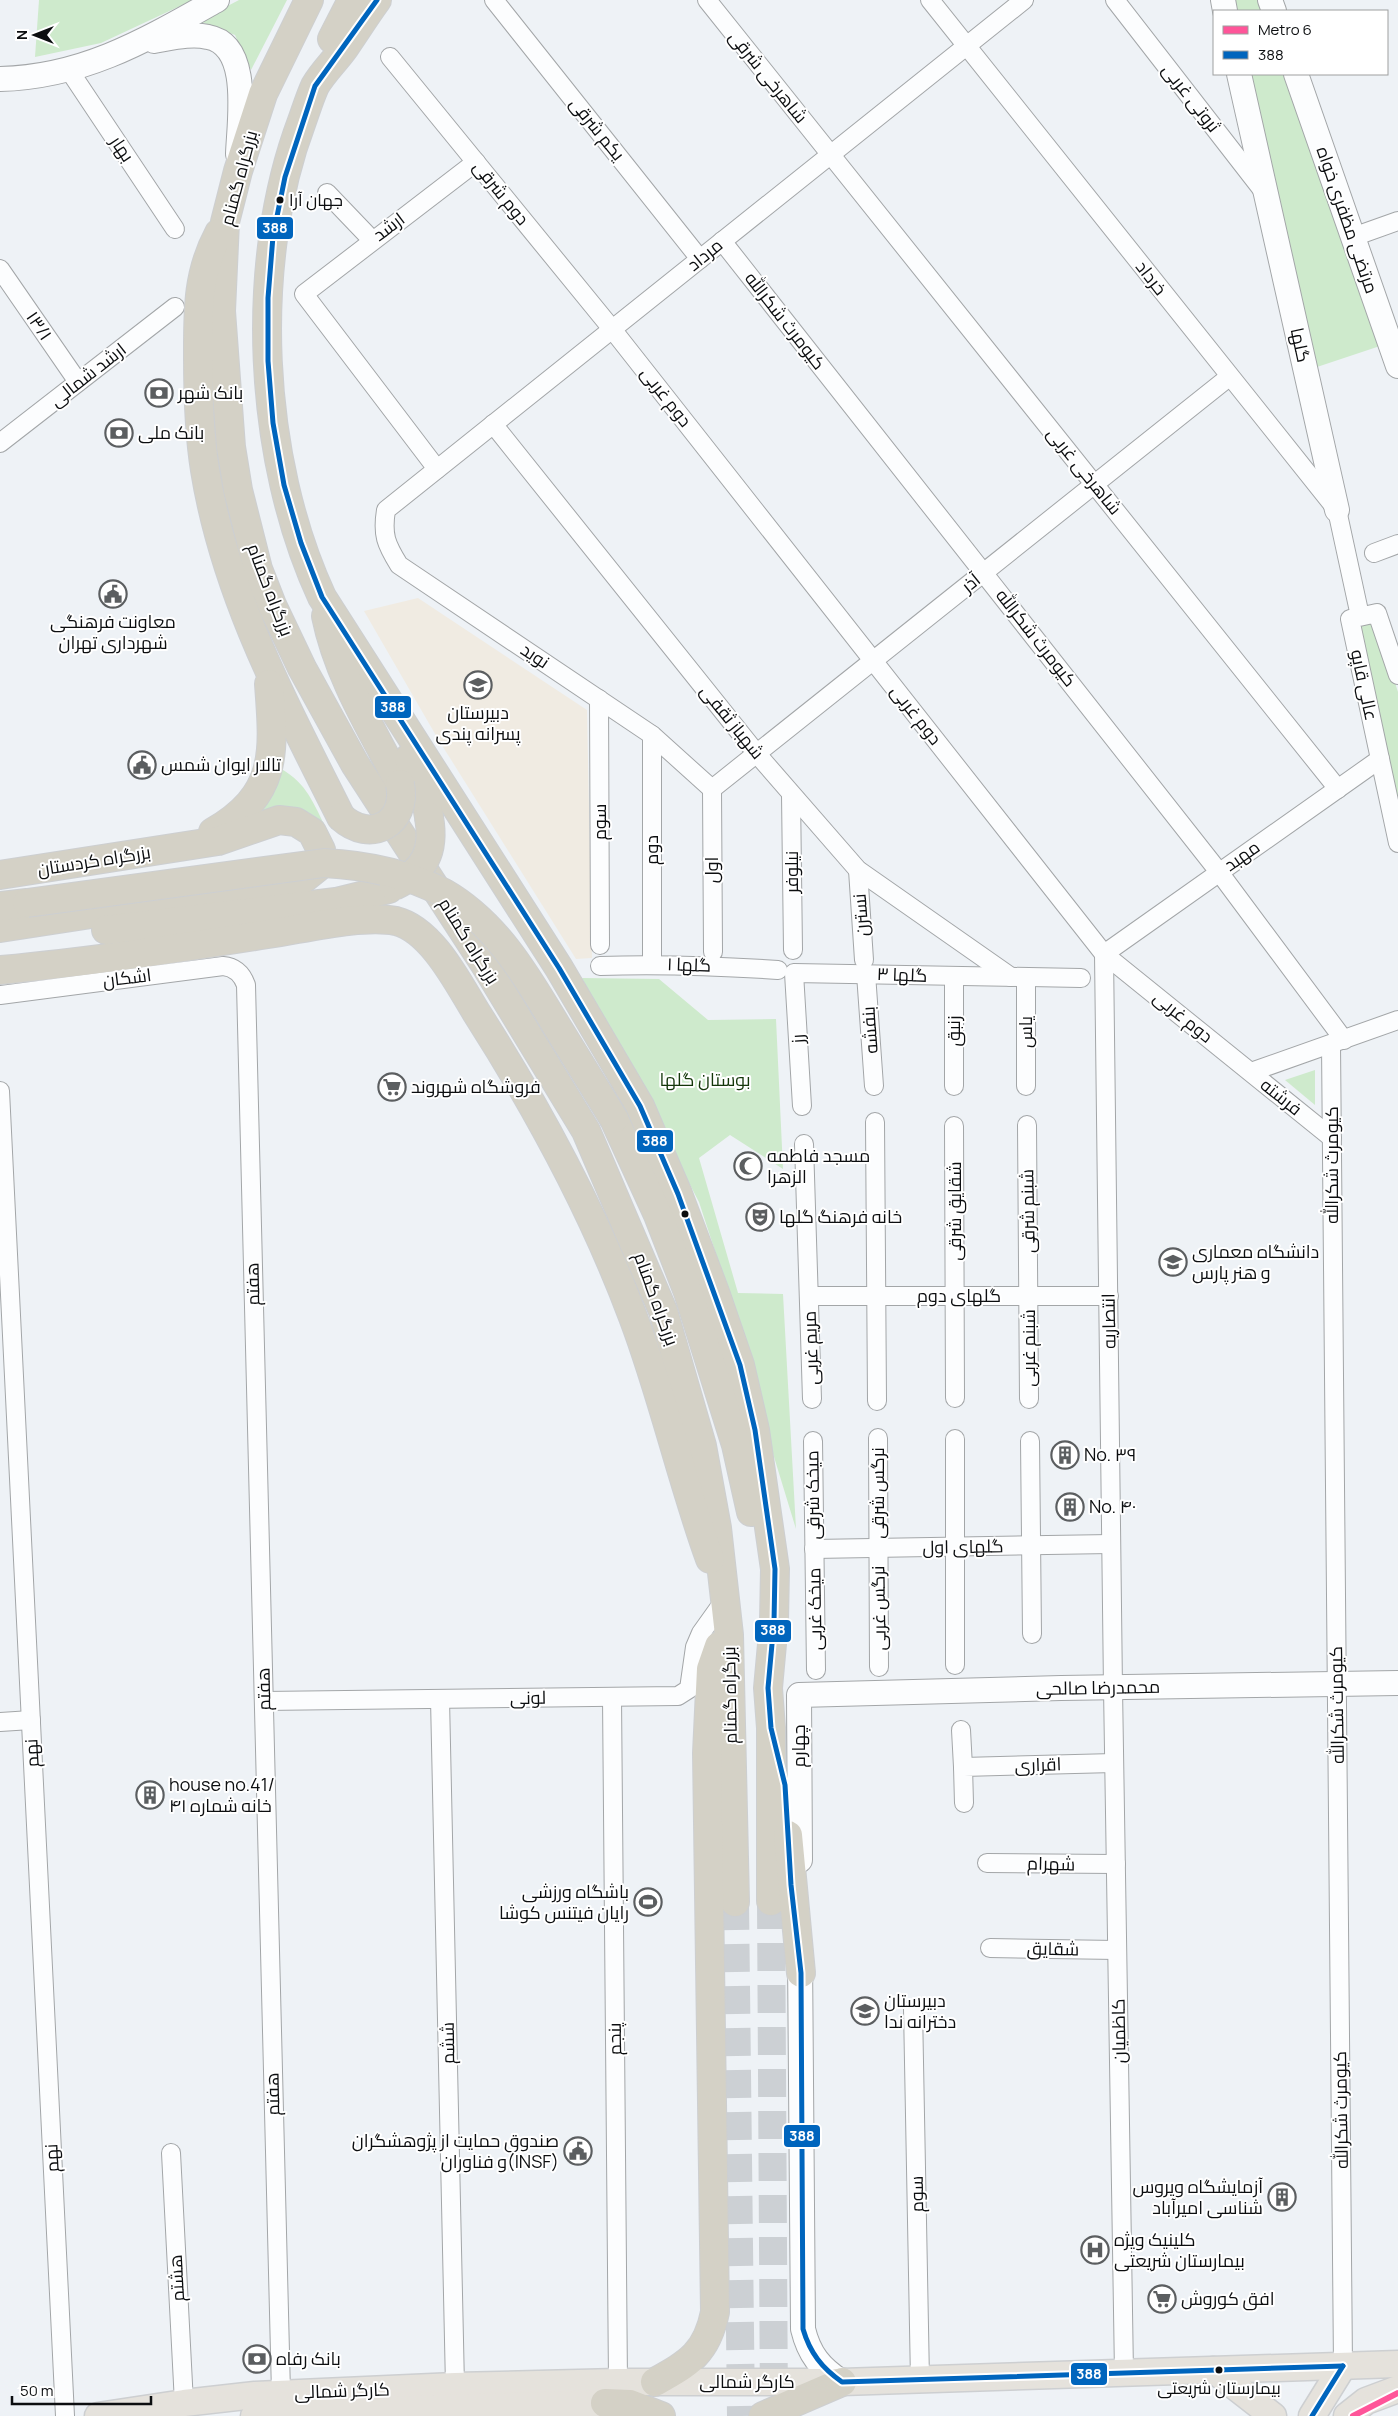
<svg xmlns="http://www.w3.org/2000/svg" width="1398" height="2416" viewBox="0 0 1398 2416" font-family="Manrope,Cairo,sans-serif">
<rect width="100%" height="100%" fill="#eef2f6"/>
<path fill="#f0ebe2" d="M418,598L587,710L592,958L576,959L438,739L364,611Z"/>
<g fill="#ceeacc">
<path d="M39,0H193L101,43L35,57Z"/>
<path d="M239,0H287L251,70L235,35L199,21Z"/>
<path d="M1232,0H1259L1263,11H1235Z"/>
<path d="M1249,74H1286L1383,345L1314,368Z"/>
<path d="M1374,618L1398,692V824L1355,623Z"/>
<path d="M276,766C305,781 311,798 325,826C304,802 280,811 253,816Z"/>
<path d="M582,978L659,979L708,1020L776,1019L783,1169L730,1135L699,1158L738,1293L783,1294L796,1529L757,1401L731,1300L699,1202Z"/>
<path d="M1315,1070V1105L1285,1080Z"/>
</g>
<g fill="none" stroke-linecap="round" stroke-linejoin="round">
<g stroke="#ccd0d4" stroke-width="28" stroke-dasharray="28 14" stroke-linecap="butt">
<path d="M771,1901L774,2416"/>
<path d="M735,1902L741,2416"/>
</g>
<g stroke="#a3a6a8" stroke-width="20">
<g id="street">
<path d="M494,0L700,259"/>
<path d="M707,0L1338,789"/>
<path d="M930,0L1337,510L1360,616"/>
<path d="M1115,0L1264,192"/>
<path d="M390,57L612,329L1104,954L1332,1138"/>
<path d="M69,70L175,229"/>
<path d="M327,193L372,240"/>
<path d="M1353,237L1398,221"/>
<path d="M722,241L1219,872L1344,1040"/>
<path d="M0,269L78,382"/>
<path d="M493,424L757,754L858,870L1011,977"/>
<path d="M0,443L175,307"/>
<path d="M437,469L304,294L476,162"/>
<path d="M1374,553L1398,544"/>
<path d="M1398,675L1377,613L1350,619L1398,843"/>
<path d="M599,699L600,945"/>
<path d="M712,789L652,735L399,565C386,544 382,535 386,510L1024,0"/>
<path d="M712,789L1229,377"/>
<path d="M712,789L713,952"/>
<path d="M791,795L793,950"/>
<path d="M858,870L864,960"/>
<path d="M1104,954L1113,1688L1124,2373"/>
<path d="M1104,954L1380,759"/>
<path d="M652,964V735"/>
<path d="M600,966C660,964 718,966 778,970"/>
<path d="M866,974L874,1086"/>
<path d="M954,976V1086"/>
<path d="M1026,977V1086"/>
<path d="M0,995L223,966C235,967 242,974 246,985L281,2393"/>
<path d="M1331,1045L1343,2366"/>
<path d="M1251,1072L1398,1020"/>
<path d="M0,1091L65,2416"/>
<path d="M802,1106L794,973L1081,978"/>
<path d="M875,1122L877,1401"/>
<path d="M1027,1125L1029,1399"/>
<path d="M954,1126L955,1398"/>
<path d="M804,1144L812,1399"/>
<path d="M809,1296H1109"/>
<path d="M878,1438L879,1667"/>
<path d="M955,1439V1665"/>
<path d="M813,1441L816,1670"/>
<path d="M1030,1441L1032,1634"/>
<path d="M814,1549L1111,1544"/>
<path d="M612,1697L618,2382"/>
<path d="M440,1699L455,2386"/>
<path d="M264,1701L678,1696L689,1689L695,1647L701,1633L726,1598"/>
<path d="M0,1722L31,1720"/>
<path d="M961,1730L963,1767"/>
<path d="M964,1803L963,1767L1114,1763"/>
<path d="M987,1863L1116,1864"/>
<path d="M990,1948L1117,1950"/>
<path d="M913,2009L920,2380"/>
<path d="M171,2153L184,2403"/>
</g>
</g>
<g stroke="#a3a6a8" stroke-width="26">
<g id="secondary">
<path d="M1223,0L1225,11"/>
<path d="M1270,0L1274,11"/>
<path d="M154,41C172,38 191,33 208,37C252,45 239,122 238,154"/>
<path d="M1239,74L1337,510"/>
<path d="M1296,74L1398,366"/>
<path d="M0,79C84,77 146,40 217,0"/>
<path d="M800,1860L799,1695L1061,1688L1398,1683"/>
<path d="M800,1956L803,2329C809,2354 820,2368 842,2382"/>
</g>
</g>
<g stroke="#cdcfd1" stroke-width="29">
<g id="primary">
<path d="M1214,2370L1273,2416"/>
<path d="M98,2416L184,2403L255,2395L455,2386L618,2382H842L1398,2364"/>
<path d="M254,2416L281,2413L605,2403"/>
<path d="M1312,2416L1343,2366"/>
<path d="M1347,2416L1366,2401L1398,2389"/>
</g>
</g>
<g stroke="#cdcfd1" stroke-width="30">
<g id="highway">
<path d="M309,0L263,94L238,171L225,222L221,311L231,447L238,490L258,569L272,605L302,668L355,764L484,963L586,1131L663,1311L702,1446L717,1528L729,1635L735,1902"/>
<path d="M377,0C366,15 356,31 345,47C336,60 323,72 315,86C310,97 306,110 302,121C248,264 258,459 322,597L559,968L640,1106L678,1194L716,1295L740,1365L755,1430L775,1569L774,1622L768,1688L771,1728V1901"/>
<path d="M332,39L352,0"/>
<path d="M219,233C197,274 198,311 198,357C198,395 199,433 205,470C225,595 285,705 341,817"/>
<path d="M326,616C338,676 372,730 400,784"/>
<path d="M409,758L423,782L429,817"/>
<path d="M213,832C279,794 274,752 269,684"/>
<path d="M0,875L218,841L279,820L296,822L312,832L321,850L317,868L302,880L292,883L0,928"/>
<path d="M0,906L27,903"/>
<path d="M106,930L336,902L389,889"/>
<path d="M0,970C90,962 179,948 268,934C303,929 363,914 396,921C432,930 458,983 476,1012C538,1109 593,1210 633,1317C663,1396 681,1479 710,1559"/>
<path d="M614,1119L658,1215L688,1292L736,1445L751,1512"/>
<path d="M788,1835L801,1973"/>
<path d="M655,2382C689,2363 707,2353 715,2312L707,1753L711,1669L719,1646"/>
<path d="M605,2403L630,2404L661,2416"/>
<path d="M763,2416L842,2382"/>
</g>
</g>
<use href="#street" stroke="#fcfdfe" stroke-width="18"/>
<use href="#secondary" stroke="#fcfdfe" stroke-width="24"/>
<use href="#primary" stroke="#e5e2dc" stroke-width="26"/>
<use href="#highway" stroke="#d4d1c6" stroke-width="28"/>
<g stroke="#cdcfd1" stroke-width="30" stroke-linecap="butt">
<g id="highway-bridge">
<path d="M341,817C370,844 408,824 400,784"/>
<path d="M394,886C425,871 435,851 429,817"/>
<path d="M27,903L324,863C366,865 406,873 444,893C496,923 526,975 556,1025C575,1056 594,1087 614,1119"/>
</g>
</g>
<use href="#highway-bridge" stroke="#d4d1c6" stroke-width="28"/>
<g stroke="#fff" stroke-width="9">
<g id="bus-1">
<path d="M377,0L315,86L285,177L273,236L268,298V361L273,423L284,485L301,543L322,597L559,968L640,1106L678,1194L740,1365L755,1430L775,1569L774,1622L768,1688L771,1728L785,1785L791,1885L801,1973L803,2329C810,2353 822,2368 842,2382L1343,2366"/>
<path d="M1312,2416L1343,2366"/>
</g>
</g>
<use href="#bus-1" stroke="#0065bd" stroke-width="5"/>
<g stroke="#fff" stroke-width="10">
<path id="metro-1" d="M1353,2416L1398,2393"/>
</g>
<use href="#metro-1" stroke="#f59" stroke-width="6"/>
</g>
<defs>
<g id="bank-ring" transform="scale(1.4375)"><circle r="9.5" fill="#fff" stroke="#5b5e60" stroke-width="1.5"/><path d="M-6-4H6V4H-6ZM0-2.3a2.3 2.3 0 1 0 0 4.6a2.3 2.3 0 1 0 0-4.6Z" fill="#5b5e60"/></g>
<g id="civic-ring" transform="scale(1.4375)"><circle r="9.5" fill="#fff" stroke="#5b5e60" stroke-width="1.5"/><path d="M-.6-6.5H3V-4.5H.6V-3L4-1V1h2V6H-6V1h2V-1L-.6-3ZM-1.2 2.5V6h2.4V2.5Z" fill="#5b5e60"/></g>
<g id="school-ring" transform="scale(1.4375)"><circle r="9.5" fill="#fff" stroke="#5b5e60" stroke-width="1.5"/><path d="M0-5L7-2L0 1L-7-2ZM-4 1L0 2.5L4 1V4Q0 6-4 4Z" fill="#5b5e60"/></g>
<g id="supermarket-ring" transform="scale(1.4375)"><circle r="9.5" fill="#fff" stroke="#5b5e60" stroke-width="1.5"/><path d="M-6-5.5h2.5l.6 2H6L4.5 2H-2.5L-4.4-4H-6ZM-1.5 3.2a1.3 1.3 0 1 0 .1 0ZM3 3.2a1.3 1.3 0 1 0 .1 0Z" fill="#5b5e60"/></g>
<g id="mosque-ring" transform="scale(1.4375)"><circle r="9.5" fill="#fff" stroke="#5b5e60" stroke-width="1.5"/><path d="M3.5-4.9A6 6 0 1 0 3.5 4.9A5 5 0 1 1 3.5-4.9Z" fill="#5b5e60"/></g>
<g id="theatre-ring" transform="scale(1.4375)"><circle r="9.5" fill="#fff" stroke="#5b5e60" stroke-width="1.5"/><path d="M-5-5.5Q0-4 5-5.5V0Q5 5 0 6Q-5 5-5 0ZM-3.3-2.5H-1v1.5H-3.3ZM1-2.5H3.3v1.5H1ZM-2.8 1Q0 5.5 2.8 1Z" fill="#5b5e60"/></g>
<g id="university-ring" transform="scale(1.4375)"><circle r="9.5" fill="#fff" stroke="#5b5e60" stroke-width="1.5"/><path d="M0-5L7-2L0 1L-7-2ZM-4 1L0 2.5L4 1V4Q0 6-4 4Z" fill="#5b5e60"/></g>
<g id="building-ring" transform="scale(1.4375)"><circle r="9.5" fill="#fff" stroke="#5b5e60" stroke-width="1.5"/><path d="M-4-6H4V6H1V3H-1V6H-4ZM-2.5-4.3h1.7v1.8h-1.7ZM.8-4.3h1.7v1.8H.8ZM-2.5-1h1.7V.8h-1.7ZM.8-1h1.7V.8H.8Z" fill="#5b5e60"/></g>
<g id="stadium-ring" transform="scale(1.4375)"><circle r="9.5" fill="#fff" stroke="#5b5e60" stroke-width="1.5"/><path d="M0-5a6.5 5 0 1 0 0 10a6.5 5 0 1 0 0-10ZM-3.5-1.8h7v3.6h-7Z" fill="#5b5e60"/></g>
<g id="hospital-ring" transform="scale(1.4375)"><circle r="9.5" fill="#fff" stroke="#5b5e60" stroke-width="1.5"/><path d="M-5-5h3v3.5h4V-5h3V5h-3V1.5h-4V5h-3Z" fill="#5b5e60"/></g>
</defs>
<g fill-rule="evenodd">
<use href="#bank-ring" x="159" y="393"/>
<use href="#bank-ring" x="119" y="433"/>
<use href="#civic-ring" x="113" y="594"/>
<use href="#school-ring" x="478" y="685"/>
<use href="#civic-ring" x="142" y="765"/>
<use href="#supermarket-ring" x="392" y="1087"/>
<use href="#mosque-ring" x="748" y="1166"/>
<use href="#theatre-ring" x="760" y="1217"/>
<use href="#university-ring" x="1173" y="1262"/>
<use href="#building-ring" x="1065" y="1455"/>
<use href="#building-ring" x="1070" y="1507"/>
<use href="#building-ring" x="150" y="1795"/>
<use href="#stadium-ring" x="648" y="1902"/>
<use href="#school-ring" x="865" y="2011"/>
<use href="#civic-ring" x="578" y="2151"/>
<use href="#building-ring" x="1282" y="2197"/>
<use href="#hospital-ring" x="1095" y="2250"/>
<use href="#supermarket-ring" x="1162" y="2299"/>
<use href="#bank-ring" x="257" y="2359"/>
</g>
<g fill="#0c0e10" stroke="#fff" stroke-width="2">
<circle cx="280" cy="200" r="4.5"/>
<circle cx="685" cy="1214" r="4.5"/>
<circle cx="1219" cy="2370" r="4.5"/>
</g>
<g text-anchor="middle" stroke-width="4" stroke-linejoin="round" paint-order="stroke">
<g font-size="17" fill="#0c0e10" stroke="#fff" text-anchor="start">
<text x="289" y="206">جهان آرا</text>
<text x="1219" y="2394" text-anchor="middle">بیمارستان شریعتی</text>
</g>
<g font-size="18" fill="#0c0e10" stroke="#fff">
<text transform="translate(768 77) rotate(51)" y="6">شاهرخی شرقی</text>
<text transform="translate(1191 98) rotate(52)" y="6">ثروتی غربی</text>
<text transform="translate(597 129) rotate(51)" y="6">یکم شرقی</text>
<text transform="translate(122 149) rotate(56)" y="6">بهار</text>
<text transform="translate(239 178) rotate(-75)" y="6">بزرگراه گمنام</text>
<text transform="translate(501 193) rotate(51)" y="6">دوم شرقی</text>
<text transform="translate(1347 220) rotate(71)" y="6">مرتضی مظفری خواه</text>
<text transform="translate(389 227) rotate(-37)" y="6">ارشد</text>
<text transform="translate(705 255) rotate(-39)" y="6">مرداد</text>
<text transform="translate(1151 278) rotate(52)" y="6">خرداد</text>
<text transform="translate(785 321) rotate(52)" y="6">کیومرث شکرالله</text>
<text transform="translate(39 326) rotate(56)" y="6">۱۳/۱</text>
<text transform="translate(1300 345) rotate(78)" y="6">گلها</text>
<text transform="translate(88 375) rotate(-38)" y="6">ارشد شمالی</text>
<text transform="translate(666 397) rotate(52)" y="6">دوم غربی</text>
<text transform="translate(1084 471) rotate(51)" y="6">شاهرخی غربی</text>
<text transform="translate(971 583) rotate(-39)" y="6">آذر</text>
<text transform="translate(270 590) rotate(69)" y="6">بزرگراه گمنام</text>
<text transform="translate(1036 638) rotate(52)" y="6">کیومرث شکرالله</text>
<text transform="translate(535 656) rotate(34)" y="6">نوید</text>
<text transform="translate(1364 685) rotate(78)" y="6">عالی قاپو</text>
<text transform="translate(916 715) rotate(52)" y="6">دوم غربی</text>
<text transform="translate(732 722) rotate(51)" y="6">شهباز ثقفی</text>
<text transform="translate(600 822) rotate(-90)" y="6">سوم</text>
<text transform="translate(652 850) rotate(-90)" y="6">دوم</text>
<text transform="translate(1242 856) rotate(-35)" y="6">مهبد</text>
<text transform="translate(94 861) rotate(-9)" y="6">بزرگراه کردستان</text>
<text transform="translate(712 870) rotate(-90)" y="6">اول</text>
<text transform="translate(792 872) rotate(-90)" y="6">نیلوفر</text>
<text transform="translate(861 915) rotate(-94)" y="6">نسترن</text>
<text transform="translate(469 941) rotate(58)" y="6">بزرگراه گمنام</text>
<text transform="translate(689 965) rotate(2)" y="6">گلها ۱</text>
<text transform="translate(902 975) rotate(2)" y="6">گلها ۳</text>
<text transform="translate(127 978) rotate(-7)" y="6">اشکان</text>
<text transform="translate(1183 1017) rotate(39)" y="6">دوم غربی</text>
<text transform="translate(870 1030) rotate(-94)" y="6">بنفشه</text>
<text transform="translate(954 1031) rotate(-90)" y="6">زنبق</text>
<text transform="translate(1026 1032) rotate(-90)" y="6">یاس</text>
<text transform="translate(798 1039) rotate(-94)" y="6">رز</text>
<text transform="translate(1281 1097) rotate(39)" y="6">فرشته</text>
<text transform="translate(1332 1165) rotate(-90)" y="6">کیومرث شکرالله</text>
<text transform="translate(955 1211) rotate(-90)" y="6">شقایق شرقی</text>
<text transform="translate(1028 1211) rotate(-91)" y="6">شبنم شرقی</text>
<text transform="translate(253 1284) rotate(-91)" y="6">هفتم</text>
<text x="959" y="1302">گلهای دوم</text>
<text transform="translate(656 1299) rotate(70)" y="6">بزرگراه گمنام</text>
<text transform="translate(1109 1321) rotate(-91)" y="6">انتصاریه</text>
<text transform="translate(811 1348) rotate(-92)" y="6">مریم غربی</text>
<text transform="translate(1029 1348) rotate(-90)" y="6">شبنم غربی</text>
<text transform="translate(878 1493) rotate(-90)" y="6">نرگس شرقی</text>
<text transform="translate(813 1495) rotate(-91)" y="6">میخک شرقی</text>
<text transform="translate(963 1547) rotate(-1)" y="6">گلهای اول</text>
<text transform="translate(879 1608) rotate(-91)" y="6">نرگس غربی</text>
<text transform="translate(815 1609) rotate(-91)" y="6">میخک غربی</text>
<text transform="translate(1098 1688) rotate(-1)" y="6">محمدرضا صالحی</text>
<text transform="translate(264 1689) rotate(-91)" y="6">هفتم</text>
<text transform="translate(730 1695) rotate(-91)" y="6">بزرگراه گمنام</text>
<text transform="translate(528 1698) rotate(-1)" y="6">لونی</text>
<text transform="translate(1337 1705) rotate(-91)" y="6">کیومرث شکرالله</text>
<text transform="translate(799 1746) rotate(-90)" y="6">چهارم</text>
<text transform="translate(32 1753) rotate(-93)" y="6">نهم</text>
<text transform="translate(1038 1765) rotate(-2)" y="6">اقراری</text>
<text transform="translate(1051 1864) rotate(1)" y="6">شهرام</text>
<text transform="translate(1053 1949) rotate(1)" y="6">شقایق</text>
<text transform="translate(1119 2031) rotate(-91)" y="6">کاظمیان</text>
<text transform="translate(615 2039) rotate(-91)" y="6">پنجم</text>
<text transform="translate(448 2043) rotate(-91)" y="6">ششم</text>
<text transform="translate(273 2094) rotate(-91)" y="6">هفتم</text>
<text transform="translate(1341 2110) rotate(-91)" y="6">کیومرث شکرالله</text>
<text transform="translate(52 2158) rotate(-93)" y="6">نهم</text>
<text transform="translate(917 2194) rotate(-91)" y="6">سوم</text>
<text transform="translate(177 2278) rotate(-93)" y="6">هشتم</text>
<text x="747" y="2388">کارگر شمالی</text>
<text transform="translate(342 2391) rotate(-2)" y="6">کارگر شمالی</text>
</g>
<g font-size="18" fill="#0c0e10" stroke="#fff" text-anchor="start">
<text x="178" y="399">بانک شهر</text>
<text x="138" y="439">بانک ملی</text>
<text x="113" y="628" text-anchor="middle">معاونت فرهنگی<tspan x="113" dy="21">شهرداری تهران</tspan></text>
<text x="478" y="719" text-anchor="middle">دبیرستان<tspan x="478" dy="21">پسرانه پندی</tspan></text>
<text x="161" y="771">تالار ایوان شمس</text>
<text x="411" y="1093">فروشگاه شهروند</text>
<text x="767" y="1162">مسجد فاطمه<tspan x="767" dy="21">الزهرا</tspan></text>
<text x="779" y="1223">خانه فرهنگ گلها</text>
<text x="1192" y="1258">دانشگاه معماری<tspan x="1192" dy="21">و هنر پارس</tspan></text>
<text x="1084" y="1461">No. ۳۹</text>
<text x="1089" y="1513">No. ۴۰</text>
<text x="169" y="1791">house no.41/<tspan x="169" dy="21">خانه شماره ۴۱</tspan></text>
<text x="629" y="1898" text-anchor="end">باشگاه ورزشی<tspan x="629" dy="21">رایان فیتنس کوشا</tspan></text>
<text x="884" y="2007">دبیرستان<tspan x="884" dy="21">دخترانه ندا</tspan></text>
<text x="559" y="2147" text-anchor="end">صندوق حمایت از پژوهشگران<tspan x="559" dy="21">و فناوران(INSF)</tspan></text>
<text x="1263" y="2193" text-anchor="end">آزمایشگاه ویروس<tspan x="1263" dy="21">شناسی امیرآباد</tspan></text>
<text x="1114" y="2246">کلینیک ویژه<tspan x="1114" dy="21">بیمارستان شریعتی</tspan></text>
<text x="1181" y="2305">افق کوروش</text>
<text x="276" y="2365">بانک رفاه</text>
</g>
<g font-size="18" fill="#14370a" stroke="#fff">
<text x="705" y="1086">بوستان گلها</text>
</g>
</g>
<g stroke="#fff" stroke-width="2">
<rect x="256" y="216" width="38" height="24" rx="5" fill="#0065bd"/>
<rect x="374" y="695" width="38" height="24" rx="5" fill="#0065bd"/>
<rect x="636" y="1129" width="38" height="24" rx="5" fill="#0065bd"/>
<rect x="754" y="1619" width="38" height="24" rx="5" fill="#0065bd"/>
<rect x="783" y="2124" width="38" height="24" rx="5" fill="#0065bd"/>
<rect x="1070" y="2362" width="38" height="24" rx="5" fill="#0065bd"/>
</g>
<g font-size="14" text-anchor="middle" font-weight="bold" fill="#fff">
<text x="275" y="233">388</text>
<text x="393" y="712">388</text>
<text x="655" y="1146">388</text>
<text x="773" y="1635">388</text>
<text x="802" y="2141">388</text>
<text x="1089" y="2379">388</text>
</g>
<rect x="1213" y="10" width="175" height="65" fill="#ffffff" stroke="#9e9f9f"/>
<rect x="1223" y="26" width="25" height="8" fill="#ff5599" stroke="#9e9f9f"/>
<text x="1258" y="35" font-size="15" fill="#0c0e10">Metro 6</text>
<rect x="1223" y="51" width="25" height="8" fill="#0065bd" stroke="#9e9f9f"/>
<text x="1258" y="60" font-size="15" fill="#0c0e10">388</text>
<g transform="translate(35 35) rotate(270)" stroke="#ffffff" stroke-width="4" paint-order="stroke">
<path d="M0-4L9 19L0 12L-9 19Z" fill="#0c0e10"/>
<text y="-8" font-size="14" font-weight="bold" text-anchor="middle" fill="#0c0e10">N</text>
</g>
<path d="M12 2396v8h139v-8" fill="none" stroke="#0c0e10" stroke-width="2.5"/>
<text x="20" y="2396" font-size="15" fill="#0c0e10" stroke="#ffffff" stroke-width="4" paint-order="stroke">50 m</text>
</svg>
